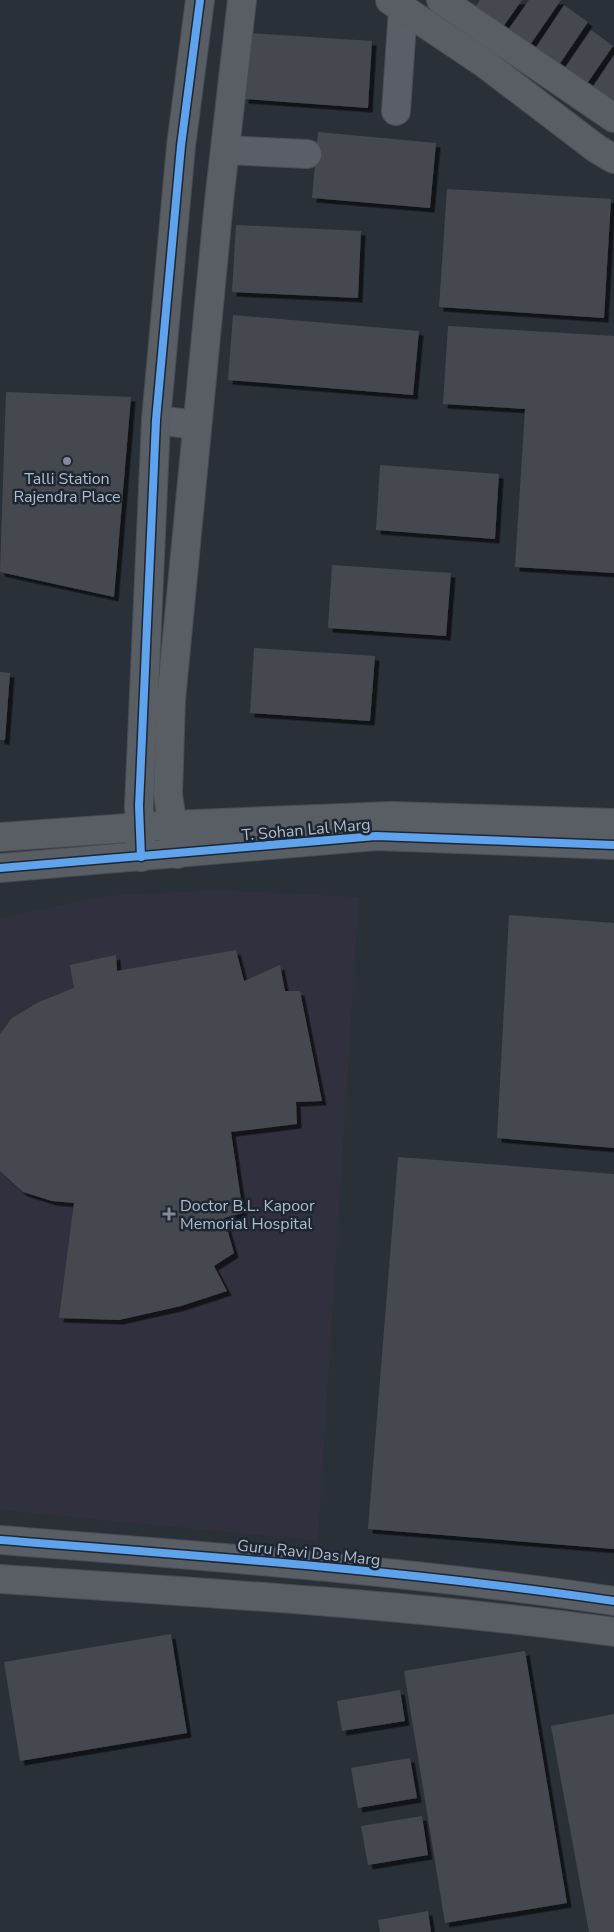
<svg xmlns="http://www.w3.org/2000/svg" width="614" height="1932" viewBox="0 0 614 1932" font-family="'Nunito Sans',sans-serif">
<defs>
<filter id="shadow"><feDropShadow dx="4.5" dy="4.5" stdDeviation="0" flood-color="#0009"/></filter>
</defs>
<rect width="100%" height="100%" fill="#2a3038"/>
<path fill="#31303e" d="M216,890L359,897L318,1541L0,1510V918L104,896Z"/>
<g fill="#444950" filter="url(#shadow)">
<path d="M480,0H522L503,27L475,8Z"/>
<path d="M529,0H561L530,45L508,30Z"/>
<path d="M564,5L588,22L555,71L531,55Z"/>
<path d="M591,30L613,46L584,88L562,72Z"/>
<path d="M249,33L372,41L368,108L244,99Z"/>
<path d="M614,55V108L590,91Z"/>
<path d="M318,132L436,143L430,208L312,198Z"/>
<path d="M447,189L611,199L604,318L439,307Z"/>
<path d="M236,225L361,231L358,298L232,292Z"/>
<path d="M233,315L419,331L413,395L228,380Z"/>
<path d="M448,326L614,336V573L515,567L525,409L443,404Z"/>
<path d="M6,392L131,397L114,597L0,572Z"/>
<path d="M380,465L499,474L495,539L376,530Z"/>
<path d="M332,565L451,573L446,636L328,628Z"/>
<path d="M254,648L375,656L370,721L250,713Z"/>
<path d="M0,672L10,673L5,740H0Z"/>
<path d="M509,915L614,923V1148L497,1138Z"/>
<path d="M236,950L244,981L280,965L285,991H300L322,1101L296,1102L297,1124L231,1132L243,1213L224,1218L234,1253L214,1266L227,1291L181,1306L119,1320L59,1318L74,1203L52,1201L23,1192L0,1171V1034L12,1018L39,1002L74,988L70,965L116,955L117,971Z"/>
<path d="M398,1157L614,1174V1549L368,1529Z"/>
<path d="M171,1634L187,1733L20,1761L4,1662Z"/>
<path d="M525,1651L567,1903L445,1923L404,1671Z"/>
<path d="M400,1690L405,1721L342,1731L337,1701Z"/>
<path d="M614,1714V1932H589L551,1726Z"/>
<path d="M410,1758L417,1798L358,1808L351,1768Z"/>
<path d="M422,1816L428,1855L368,1865L361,1826Z"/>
<path d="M428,1911L431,1932H380L378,1920Z"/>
</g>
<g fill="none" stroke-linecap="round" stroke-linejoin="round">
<g stroke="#484c53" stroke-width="30">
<g id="street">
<path d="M396,111L403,9"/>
<path d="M225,150L307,154"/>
<path d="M156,420L197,425"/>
</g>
</g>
<g stroke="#484c53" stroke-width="30">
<g id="secondary">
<path d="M390,0L484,63L597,149L614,159"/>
<path d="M441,0L614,118"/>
<path d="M0,837L171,825L391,816L614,823"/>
<path d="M177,854L168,795L171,700L219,201L242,0"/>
<path d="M141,857L139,806L156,420L181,146L200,0"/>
<path d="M0,868L376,836L614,845"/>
<path d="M0,1540C205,1556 411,1571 614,1601"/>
<path d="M0,1579C205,1593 411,1604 614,1632"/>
</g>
</g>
<use href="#street" stroke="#5a5e66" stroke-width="28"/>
<use href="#secondary" stroke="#595d64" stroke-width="28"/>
<g stroke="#1d2633" stroke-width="11">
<g id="cycleway">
<path d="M141,857L139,806L156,420L181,146L200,0"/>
<path d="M0,868L376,836L614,845"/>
<path d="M0,1540C205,1556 411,1571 614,1601"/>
</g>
</g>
<use href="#cycleway" stroke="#60a3ed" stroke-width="8"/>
</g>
<g fill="#848b96" stroke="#1d2633" stroke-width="2">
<circle cx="67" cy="461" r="5"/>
<path d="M166.5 1206.5h5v5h5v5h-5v5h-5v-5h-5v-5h5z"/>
</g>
<g text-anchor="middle" stroke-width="5" stroke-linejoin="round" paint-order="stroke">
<g font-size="16" fill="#b4bcc9" stroke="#1d2633">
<text x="67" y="484">Talli Station<tspan x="67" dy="18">Rajendra Place</tspan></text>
<text x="180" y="1211" text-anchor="start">Doctor B.L. Kapoor<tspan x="180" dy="18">Memorial Hospital</tspan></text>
</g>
<g font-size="16" fill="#b4bcc9" stroke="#1d2633">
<text transform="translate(306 829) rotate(-5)" y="6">T. Sohan Lal Marg</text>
<text transform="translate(309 1552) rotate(6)" y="6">Guru Ravi Das Marg</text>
</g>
</g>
</svg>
